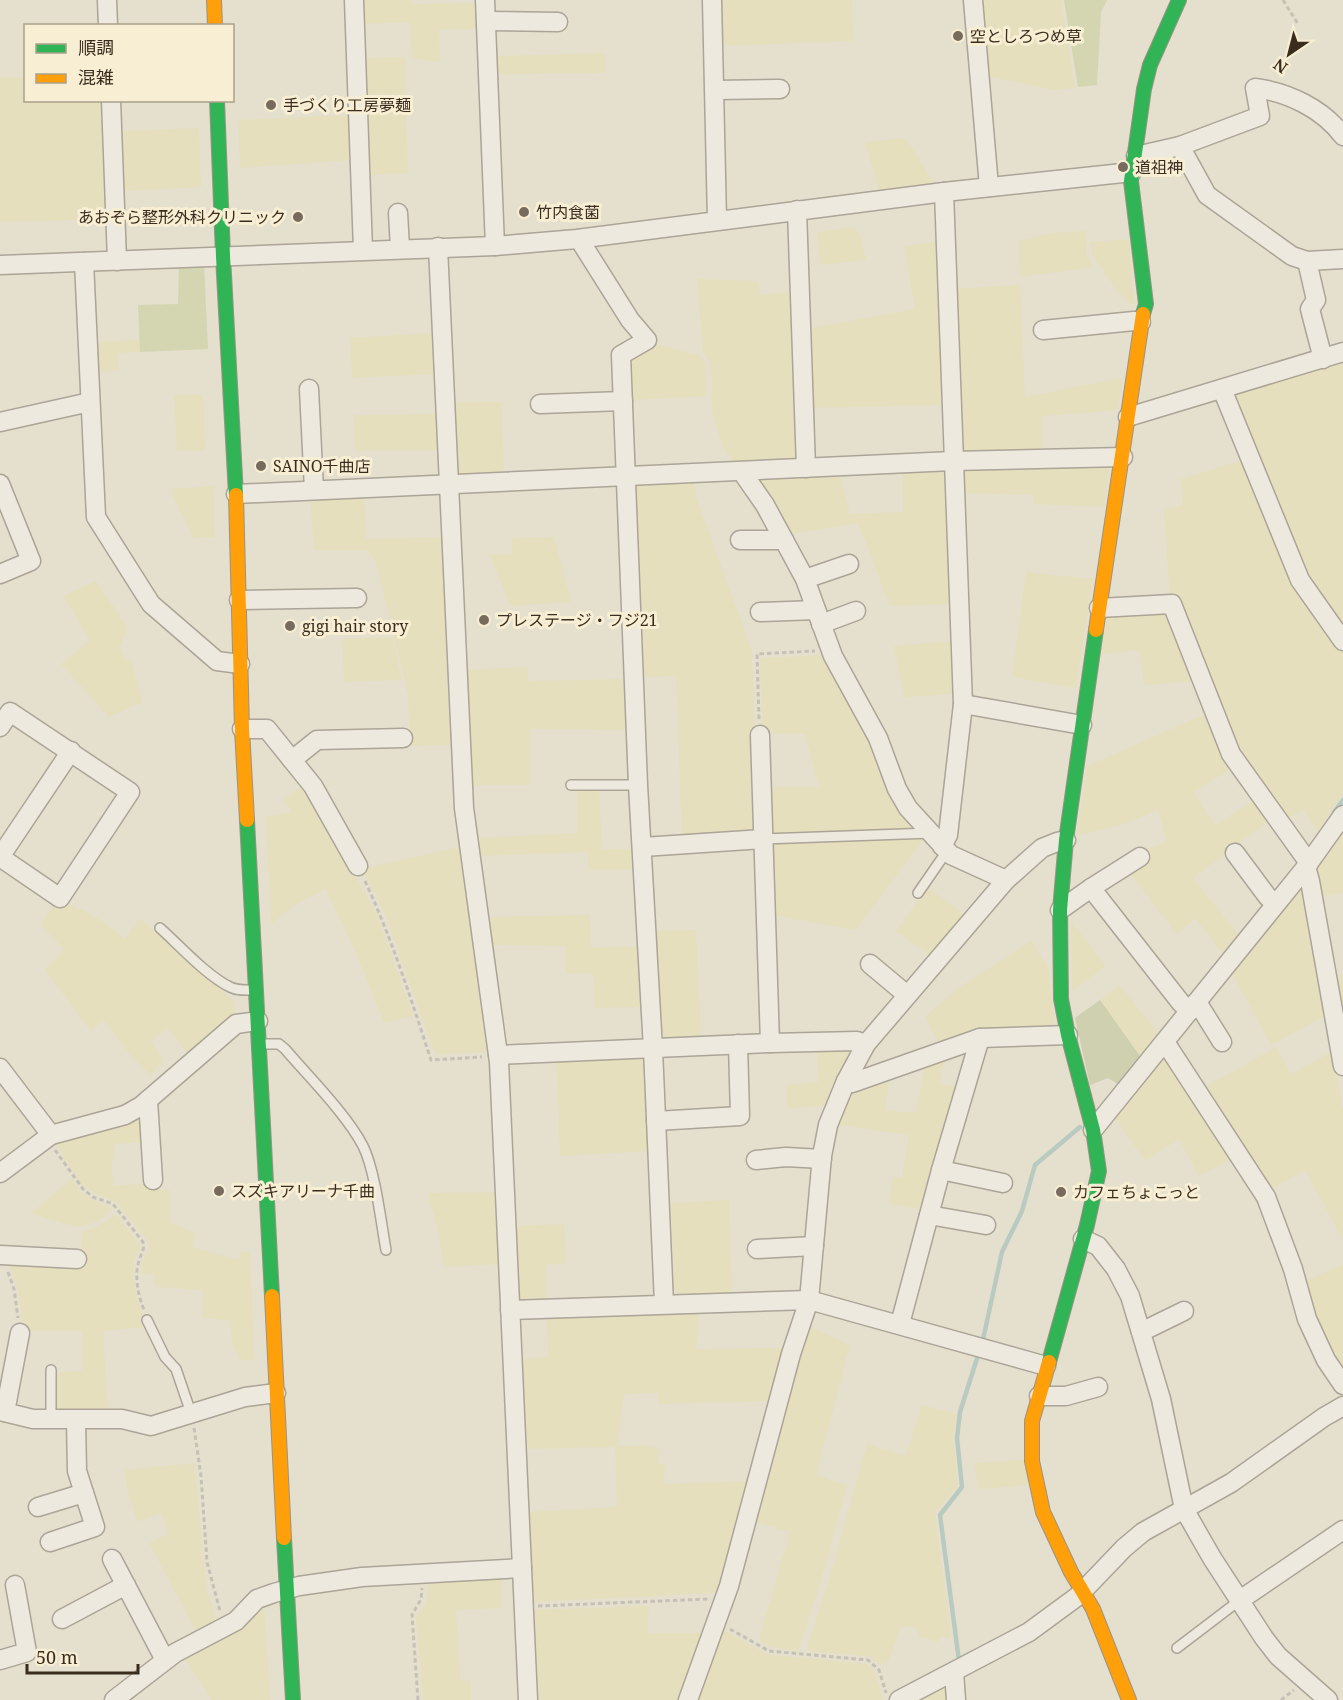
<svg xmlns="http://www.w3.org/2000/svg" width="1343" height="1700" viewBox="0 0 1343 1700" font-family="'Noto Serif','Noto Sans JP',serif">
<rect width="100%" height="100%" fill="#e5dfce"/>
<g fill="#e5dfbe">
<path d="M361,0H411L412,4L480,3L481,29H439L440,62L412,58L410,22L361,24Z"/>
<path d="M717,0H852L853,41L719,46Z"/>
<path d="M982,0H1061L1075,88L1053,90L992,77L989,74Z"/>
<path d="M606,53L605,73L497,74L496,56Z"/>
<path d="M405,57L408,173L367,175L363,58Z"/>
<path d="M25,77L26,100L104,101L108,219L0,222V78Z"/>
<path d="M352,115L354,160L240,168L238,120Z"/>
<path d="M199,128L201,187L122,191L119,131Z"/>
<path d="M906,138L936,186L879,192L865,142Z"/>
<path d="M855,227L861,239L866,260L820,265L817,232Z"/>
<path d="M1086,231L1087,256L1094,267L1020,277L1019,241L1052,233Z"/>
<path d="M1129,239L1134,307L1118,292L1092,255L1091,242Z"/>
<path d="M936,242L942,405L810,408L806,329L915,309L904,246Z"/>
<path d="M697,279L759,281L760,295L796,292L802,460L736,466L723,448L712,410L710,362L703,351Z"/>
<path d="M1020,285L1025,397L1123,378L1118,410L1043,416V454L959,457L951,289Z"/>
<path d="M432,333L434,374L352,378L350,338Z"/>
<path d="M139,340L140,352L118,353L119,371L97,372L95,342Z"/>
<path d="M655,344L699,355L706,364V396L631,400L628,359Z"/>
<path d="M1343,360V633L1304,578L1231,396Z"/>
<path d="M174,395H203L205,450L177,451Z"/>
<path d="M453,402H502L504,475L455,477Z"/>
<path d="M436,414L437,450L355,451L354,415Z"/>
<path d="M1246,459L1343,648V794L1317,831L1303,809L1284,822L1233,748L1170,600L1164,510L1183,505L1181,479Z"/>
<path d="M1111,460L1104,507L1033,504V495L960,493L959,465Z"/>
<path d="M944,467L949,604L890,606L858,523L790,534L753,476L839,472L850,514L903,512L902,469Z"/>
<path d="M694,480L696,497L752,651L758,835L682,840L676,676L642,677L634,488L638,483Z"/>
<path d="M214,486L215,537L193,538L170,489Z"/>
<path d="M364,494L366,539L441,537L450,745L410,746L408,694L376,562L367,550H314L310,496Z"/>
<path d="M554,537L571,602L510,606L490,555L512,554V538Z"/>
<path d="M1026,572L1093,579L1076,688L1012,677Z"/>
<path d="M96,581L126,625V630L120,647L125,658L131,661L142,702L109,717L61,664L90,640L63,596Z"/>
<path d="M1165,609L1193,681L1144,685L1139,650L1101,654L1108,613Z"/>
<path d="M392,637L402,680L344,682L342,639Z"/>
<path d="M952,641L955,694L904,697L894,646Z"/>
<path d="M827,655L922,831L768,836L767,787H819L805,734L762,733L760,658Z"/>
<path d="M527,667L528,681L626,679L629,730L530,729L531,785H468L463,670Z"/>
<path d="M1207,713L1232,768L1194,792L1215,825L1254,800L1268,821L1193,878L1238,934L1222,953L1195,918L1177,934L1128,871L1143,850L1167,842L1158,810L1124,824L1077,836L1087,766Z"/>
<path d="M302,786L307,789L377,915L413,1016L384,1023L358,958L326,889L293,906L271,924L266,816L292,812L283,800Z"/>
<path d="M577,789H599L602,849H636L637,869L589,870L587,852L478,856L476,838L577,833Z"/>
<path d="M1343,825V892L1321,897L1315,865Z"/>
<path d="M926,836L856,930L772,915L769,843Z"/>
<path d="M459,847L487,1052L437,1054L433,1049L384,911L362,869Z"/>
<path d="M928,887L967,917L934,958L896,931Z"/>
<path d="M1297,887H1304L1327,1015L1271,1045L1230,970Z"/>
<path d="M54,904H67L87,912L105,923L125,939L140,918L234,1001L235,1016L190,1056L167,1028L151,1041L163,1061L150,1075L132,1057L104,1020L91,1031L45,970L64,949L40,925Z"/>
<path d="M590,915L591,948L641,946L643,1007L595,1008L593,973H565V946L491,945L487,917Z"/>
<path d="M1071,921L1106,966L1072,991Z"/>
<path d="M696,930L701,1040H661L655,931Z"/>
<path d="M1031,941L1048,968L1055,1032L941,1047L925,1017L957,989Z"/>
<path d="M1343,974V1023L1334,975Z"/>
<path d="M1120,985L1158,1034L1140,1056L1100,1000Z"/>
<path d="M817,1047H854L835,1078L824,1106L787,1108V1085L818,1082Z"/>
<path d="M1276,1047L1291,1074L1333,1051L1343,1110V1240L1305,1170L1269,1190L1203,1088Z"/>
<path d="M1164,1053L1233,1158L1199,1176L1179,1139L1145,1161L1114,1116Z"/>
<path d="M642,1054L646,1058L649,1151L560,1156L556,1058Z"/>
<path d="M945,1055L939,1083L961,1088L926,1210L889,1204L893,1177H902L909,1135L837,1125L850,1089L890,1075L885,1110L915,1113L927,1060Z"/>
<path d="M140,1112L145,1142L116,1144L111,1168L114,1186L159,1182L160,1190H170V1222L195,1233L192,1247L239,1260L240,1252H250L254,1360H240L232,1343L230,1320L203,1318L202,1290L155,1287L153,1274H141V1266L149,1248L148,1241L116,1202L96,1194L82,1185L55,1143Z"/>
<path d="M72,1179L81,1192L91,1199L112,1207L109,1213L92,1224L81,1226H72L31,1213Z"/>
<path d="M497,1192L500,1264L444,1267L440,1240L428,1193Z"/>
<path d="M729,1200L732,1297L675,1299L671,1203Z"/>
<path d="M116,1214L139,1244L140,1249L134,1261L133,1277L138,1302L146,1327L103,1331L108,1412L55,1411V1376L60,1372L82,1371V1331H24L18,1289L9,1264L80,1268L82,1231L93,1229Z"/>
<path d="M564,1224L566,1263L546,1265L547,1304L519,1305L513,1226Z"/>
<path d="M1343,1264V1372L1333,1356L1316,1322L1304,1282Z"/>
<path d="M700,1307L696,1349L784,1348L772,1401L658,1404V1393L624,1394L617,1446H654V1449H660L658,1463L665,1464L664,1484L750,1481L717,1593L532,1602L528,1512L617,1507L615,1447L528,1449L523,1359L548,1357L547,1314Z"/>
<path d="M808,1326L850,1345L816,1475L847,1485L819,1588L798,1651L770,1647L759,1640L790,1532L752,1521Z"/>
<path d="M922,1405L956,1414L953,1437L958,1486L935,1512L951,1637L938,1638V1642L919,1637L917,1628L901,1626L888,1662L880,1665L869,1656L808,1651L807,1648L830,1576L867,1444L906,1456Z"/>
<path d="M1024,1460L1029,1485L979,1489L974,1463Z"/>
<path d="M195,1463L203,1556L207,1589L216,1622L197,1633L149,1543L168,1534L162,1513L137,1522L129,1495L124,1470Z"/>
<path d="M484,1578H502V1608L456,1610L460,1680L471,1681V1700H423L416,1617L427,1602L429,1580Z"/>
<path d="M264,1606L270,1700H212L182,1655Z"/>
<path d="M649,1606L647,1633H705L679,1700H535L532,1610Z"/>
<path d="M721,1629L769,1655L868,1664L874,1670L883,1700H695Z"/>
<path d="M946,1687L949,1700H916Z"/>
</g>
<g fill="#d3d6b0">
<path d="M1064,0H1107L1101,12L1097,85L1078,87Z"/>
<path d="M179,265H204L208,349L140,352L138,305L178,304Z"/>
</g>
<path fill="#ced0b0" d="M1100,1000L1140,1056L1118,1084L1108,1078L1090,1085L1075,1018Z"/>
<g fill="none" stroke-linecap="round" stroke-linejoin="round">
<g stroke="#b9cbc1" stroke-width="4.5">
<path d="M1334,812L1343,800"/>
<path d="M982,1344L1002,1252L1022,1211L1035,1165L1080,1127"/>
<path d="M959,1661L940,1515L962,1487L957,1438L960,1412L979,1352"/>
</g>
<g stroke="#aba497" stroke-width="12">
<g id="lane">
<path d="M571,785H638"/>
<path d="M763,839L931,833"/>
<path d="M918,893L947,851"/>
<path d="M160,928C179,945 207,976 230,987C238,991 245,990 254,990"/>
<path d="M260,1044H279L285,1049C309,1077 347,1115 363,1146C375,1170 381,1222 386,1250"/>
<path d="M147,1320L165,1357L176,1369L191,1413"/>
<path d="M51,1370V1420"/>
<path d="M1177,1648L1240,1600"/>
</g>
</g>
<g stroke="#aba497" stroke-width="21">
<g id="street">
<path d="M107,0L108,26"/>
<path d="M354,0L363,250"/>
<path d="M485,0L495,246"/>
<path d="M712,0L717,220"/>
<path d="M973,0L989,187"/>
<path d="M487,21L558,22"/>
<path d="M716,90L780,89"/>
<path d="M111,100L117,261"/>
<path d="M1180,146L1207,195L1292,256L1307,261L1343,259"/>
<path d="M1136,156L1180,146L1260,116L1255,88C1288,92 1323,109 1343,136"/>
<path d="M797,210L806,468"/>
<path d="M398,213L400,248"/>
<path d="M579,239L630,320L647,340L621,355L638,785L653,1049L664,1304"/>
<path d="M438,247L464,808L499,1062L528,1700"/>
<path d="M1307,261L1316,300L1310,309L1323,359"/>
<path d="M84,262L96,517L151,604L217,661L240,664"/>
<path d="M0,265L495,246L577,239L944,192L1132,172"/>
<path d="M1043,330L1134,321L1141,322"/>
<path d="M309,389L314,490"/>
<path d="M1222,389L1300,580L1343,641"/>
<path d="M540,404L623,401"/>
<path d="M1128,417L1343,352"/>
<path d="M0,422L90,402"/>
<path d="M742,472L765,505L805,579L833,656L878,738L897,789L908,808L951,855L1006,880"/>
<path d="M0,484L31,561L0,574"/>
<path d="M236,494L953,461L1123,457"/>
<path d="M740,540H784"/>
<path d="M805,579L849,564"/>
<path d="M239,600L357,598"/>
<path d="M1099,608L1172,604L1231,754L1309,863"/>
<path d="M760,612L816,610"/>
<path d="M821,624L856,611"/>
<path d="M963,704L1082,725"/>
<path d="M0,727L10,712L130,792L60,898L0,857"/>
<path d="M242,729H267L313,786L358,866"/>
<path d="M760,735L770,1043"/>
<path d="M292,760L317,740L403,738"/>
<path d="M942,846L948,835L963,704L944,192"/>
<path d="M643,847L763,839"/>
<path d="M1235,853L1267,896L1275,904"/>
<path d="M0,857L71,751"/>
<path d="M1306,867L1310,881L1343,1066"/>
<path d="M1091,888L1140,857"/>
<path d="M1060,910L1091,888L1181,1003L1190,1011"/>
<path d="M870,964L907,995"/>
<path d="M1197,1002L1222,1042"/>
<path d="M1165,1042L1266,1197L1293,1269L1307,1319L1326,1360L1343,1385"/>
<path d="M498,1055L770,1043L857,1041L866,1044"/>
<path d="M0,1068L51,1135"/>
<path d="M846,1081L852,1083L980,1038L1068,1035"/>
<path d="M148,1100L153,1180"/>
<path d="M656,1121L740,1116L738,1044"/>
<path d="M1093,1130L1306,867L1343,815"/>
<path d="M756,1160L786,1157L822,1159"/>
<path d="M941,1170L1003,1183"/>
<path d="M0,1173L51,1135L125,1115L141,1106L236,1024L258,1021"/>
<path d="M929,1215L986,1225"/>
<path d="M1083,1239L1098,1246L1116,1269L1130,1296L1161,1399L1184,1509L1212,1558L1264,1638L1278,1656L1328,1700"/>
<path d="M757,1249L814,1246"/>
<path d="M0,1255L77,1259"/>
<path d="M510,1310L809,1300L1046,1366"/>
<path d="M900,1324L941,1170L980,1038"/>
<path d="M1141,1332L1184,1311"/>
<path d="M1039,1396H1066L1098,1387"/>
<path d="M0,1411L33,1419H122L151,1426L245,1397L276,1393"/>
<path d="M5,1412L20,1333"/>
<path d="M38,1507L84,1493"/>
<path d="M50,1542L95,1527L77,1471L76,1420"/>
<path d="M112,1559L165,1660"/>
<path d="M1240,1600L1343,1530"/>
<path d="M62,1619L126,1585"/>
<path d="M0,1660L27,1652L15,1585"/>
<path d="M954,1672L956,1700"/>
<path d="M114,1700L175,1653L236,1621L257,1599L274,1593L299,1586L362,1577L522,1568"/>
<path d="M688,1700L729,1586L791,1354L809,1300L822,1156L828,1125L846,1081L866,1044L1006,880L1042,848L1057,842L1066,840"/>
<path d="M899,1700L1029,1632L1078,1596L1124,1548L1143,1532L1231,1483L1324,1417L1343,1406"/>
</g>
</g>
<g stroke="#9a9386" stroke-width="16">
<g id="fast">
<path d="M217,100L223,256L236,495"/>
<path d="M1143,314L1146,304L1131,181L1144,89L1150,65L1179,0"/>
<path d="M247,820L272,1296"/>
<path d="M1049,1362L1087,1225L1099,1171L1093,1130L1068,1035L1061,999L1060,910L1066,840L1096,630"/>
<path d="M284,1538L293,1700"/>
</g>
</g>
<g stroke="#9a9386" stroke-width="16">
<g id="slow">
<path d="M214,0L215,26"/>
<path d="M236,495L242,729L247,820"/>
<path d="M1096,630L1143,314"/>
<path d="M272,1296L284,1538"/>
<path d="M1049,1362L1032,1421V1461L1043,1512L1071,1572L1093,1609L1129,1700"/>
</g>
</g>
<g stroke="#c6c1b6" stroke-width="3" stroke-dasharray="4.5 3" stroke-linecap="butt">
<path d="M1283,0L1298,24"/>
<path d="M759,719L757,654L815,651"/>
<path d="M365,881C392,939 411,999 431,1060L482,1057"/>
<path d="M55,1150L83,1189L93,1197L113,1204L143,1242C145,1250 141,1253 139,1261C134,1275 138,1295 144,1310"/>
<path d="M8,1272L14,1289L18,1318"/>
<path d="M194,1428L201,1476L207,1562L220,1611"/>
<path d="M538,1606L708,1599"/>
<path d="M730,1629L769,1651L868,1660L879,1670L886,1693"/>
<path d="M418,1700L412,1615L421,1599L422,1588"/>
<path d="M1281,1700L1294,1690"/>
</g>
<use href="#lane" stroke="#eee9df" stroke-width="9"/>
<use href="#street" stroke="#eee9df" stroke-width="18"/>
<use href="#fast" stroke="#30b455" stroke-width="14"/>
<use href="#slow" stroke="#ff9f0a" stroke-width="14"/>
</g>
<g fill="#766b5c" stroke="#f7eed4" stroke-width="2">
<circle cx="958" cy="36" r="6"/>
<circle cx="271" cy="105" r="6"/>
<circle cx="1123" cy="167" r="6"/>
<circle cx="524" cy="212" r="6"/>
<circle cx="298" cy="217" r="6"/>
<circle cx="261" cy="466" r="6"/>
<circle cx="484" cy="620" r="6"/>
<circle cx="290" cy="626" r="6"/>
<circle cx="219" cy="1191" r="6"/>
<circle cx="1061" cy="1192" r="6"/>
</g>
<g text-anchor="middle" stroke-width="6" stroke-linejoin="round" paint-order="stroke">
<g font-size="16" fill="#3a2d1e" stroke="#f7eed4" text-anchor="start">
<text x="970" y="42">空としろつめ草</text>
<text x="283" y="111">手づくり工房夢麺</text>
<text x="1135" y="173">道祖神</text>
<text x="536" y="218">竹内食菌</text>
<text x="286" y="223" text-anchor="end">あおぞら整形外科クリニック</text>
<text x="273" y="472">SAINO千曲店</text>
<text x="496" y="626">プレステージ・フジ21</text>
<text x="302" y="632">gigi hair story</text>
<text x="231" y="1197">スズキアリーナ千曲</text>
<text x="1073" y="1198">カフェちょこっと</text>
</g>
</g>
<rect x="24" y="24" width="210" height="78" fill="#f7eed4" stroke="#aba18b" stroke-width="1.5"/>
<rect x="36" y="44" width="30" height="9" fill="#30b455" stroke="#aba18b" stroke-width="1.5"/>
<text x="78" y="54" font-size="18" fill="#3a2d1e">順調</text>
<rect x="36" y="74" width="30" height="9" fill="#ff9f0a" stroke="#aba18b" stroke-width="1.5"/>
<text x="78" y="84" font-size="18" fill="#3a2d1e">混雑</text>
<g transform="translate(1289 54) rotate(215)" stroke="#f7eed4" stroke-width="4.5" paint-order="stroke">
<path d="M0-4.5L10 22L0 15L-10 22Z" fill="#3a2d1e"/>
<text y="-9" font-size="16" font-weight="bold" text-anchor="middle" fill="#3a2d1e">N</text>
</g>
<path d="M27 1664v9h111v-9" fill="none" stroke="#3a2d1e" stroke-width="3"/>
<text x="36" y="1664" font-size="18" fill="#3a2d1e" stroke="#f7eed4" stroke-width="4.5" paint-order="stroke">50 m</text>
</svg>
